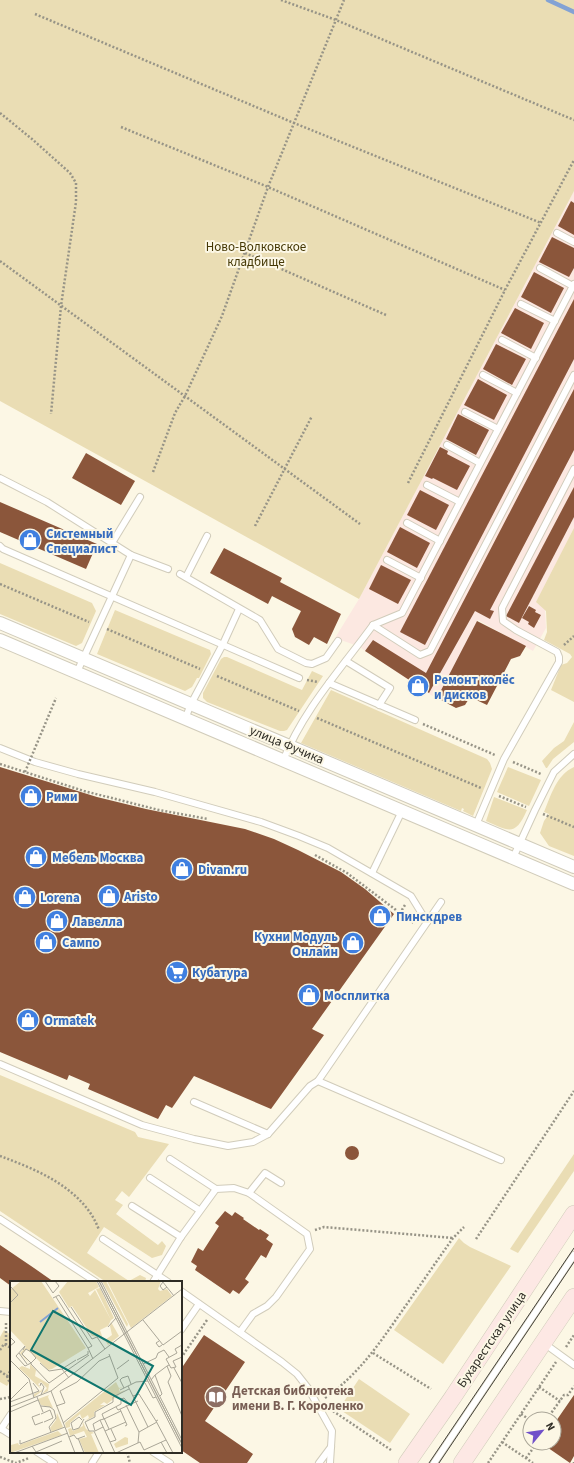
<svg xmlns="http://www.w3.org/2000/svg" width="574" height="1463" viewBox="0 0 574 1463" font-family="'Source Sans 3',sans-serif">
<rect width="100%" height="100%" fill="#fcf7e5"/>
<path fill="#fce8e1" d="M574,191V549L545,610L546,628L533,651L478,620L437,699L358,646L335,638L359,599Z"/>
<g fill="#eaddb4">
<path d="M0,0H574V191L359,599L0,401Z"/>
<path d="M574,528V702L551,690L561,665L567,663L572,657L570,654L544,640L547,632L546,611L536,602Z"/>
<path d="M0,563L92,603L96,611L82,643L76,646L0,614Z"/>
<path d="M115,610L210,650L211,654L199,678H197L192,687L185,691L97,654Z"/>
<path d="M224,657H227L302,690L312,671L323,676L287,730L284,731H280L207,702L203,698V693L221,659Z"/>
<path d="M331,690L487,759L490,763L492,769L473,816L463,811L464,809L462,808L461,811L301,743Z"/>
<path d="M574,722V742L553,759L547,768H546L542,761L554,748L564,741Z"/>
<path d="M508,767L541,780L529,806L497,792Z"/>
<path d="M574,767V856L549,846L540,833L544,821L549,814L544,812C551,796 556,775 574,767Z"/>
<path d="M494,797L527,810C515,837 509,831 486,821Z"/>
<path d="M0,1075L135,1132L138,1137L169,1144L129,1197L122,1191L115,1200L123,1205L116,1214L158,1245L162,1241L166,1246L162,1255L152,1258L104,1227L87,1253L129,1281L140,1275L146,1278L145,1282H106L0,1211Z"/>
<path d="M574,1154V1171L518,1253L510,1249Z"/>
<path d="M459,1238L464,1243L470,1247L511,1266L443,1364L394,1330Z"/>
<path d="M4,1330L11,1335V1380L7,1386L0,1382V1337Z"/>
<path d="M359,1379L410,1414L390,1443L339,1409Z"/>
</g>
<g fill="none" stroke-linecap="round" stroke-linejoin="round">
<path stroke="#83a2d4" stroke-width="4.5" d="M548,0L574,12"/>
</g>
<g fill="#8b563b">
<path d="M571,201L574,203V235L558,226Z"/>
<path d="M552,237L574,248V268L569,277L539,262Z"/>
<path d="M534,272L564,288L551,313L521,297Z"/>
<path d="M574,299V359L425,645L400,632Z"/>
<path d="M515,308L544,323L531,349L501,333Z"/>
<path d="M496,344L526,359L512,385L483,369Z"/>
<path d="M478,379L507,395L494,420L464,405Z"/>
<path d="M574,389V450L490,610L494,611L490,619L475,611L429,693L365,651L373,640L426,673Z"/>
<path d="M458,414L489,430L476,455L446,439Z"/>
<path d="M440,447L448,451L447,454L470,466L457,490L433,478L432,479L425,476Z"/>
<path d="M86,453L135,481L121,505L72,478Z"/>
<path d="M574,487V517L519,623L506,616Z"/>
<path d="M420,490L449,505L436,530L407,515Z"/>
<path d="M0,502L97,544L86,569L0,532Z"/>
<path d="M400,527L430,543L417,568L387,552Z"/>
<path d="M224,548L282,578L280,582L341,614L327,644L314,637L309,645L295,637L292,629L301,611L272,596L268,604L210,573Z"/>
<path d="M381,565L411,580L398,604L369,589Z"/>
<path d="M529,606L536,610L535,612L541,615L534,628L528,624L529,622L522,618Z"/>
<path d="M477,621L526,646L520,656L511,659L487,705L470,697L465,705L456,708L437,698Z"/>
<path d="M0,767L97,797L146,809L245,829L274,839L298,850L341,872L365,889L394,914L312,1029L324,1035L271,1109L194,1076L172,1108L166,1105L158,1119L88,1089L90,1084L69,1075L67,1080L0,1052Z"/>
<circle cx="352" cy="1153" r="7"/>
<path d="M225,1211L232,1216L235,1212L244,1218L243,1219L259,1230L260,1229L269,1235L266,1239L273,1244L266,1258L261,1255L245,1279L249,1282L239,1294L233,1290L230,1294L195,1270L197,1266L191,1262L198,1248L203,1251L219,1226L215,1223Z"/>
<path d="M0,1245L34,1268L54,1282H11V1286L0,1278Z"/>
<path d="M204,1335L245,1362L205,1421L253,1454L247,1463H200L181,1450V1369Z"/>
<path d="M574,1395V1456L570,1463L541,1443H554V1424Z"/>
</g>
<g fill="none" stroke-linecap="round" stroke-linejoin="round">
<g stroke="#d1ccbb" stroke-width="8">
<g id="service">
<path d="M557,233L574,242"/>
<path d="M540,268L573,286"/>
<path d="M521,304L555,321"/>
<path d="M502,340L536,358"/>
<path d="M483,375L517,393"/>
<path d="M465,412L498,429"/>
<path d="M447,445L480,463"/>
<path d="M0,478L47,502L131,555L168,569"/>
<path d="M427,485L460,502"/>
<path d="M407,523L440,541"/>
<path d="M112,543L140,497"/>
<path d="M0,546L3,549L299,678"/>
<path d="M387,560L421,578"/>
<path d="M180,574L260,620L278,649L306,663L312,664L326,658L338,641"/>
<path d="M186,577L207,536"/>
<path d="M373,625L402,613L574,284"/>
<path d="M346,661L390,688L379,705"/>
<path d="M77,672L131,555"/>
<path d="M329,683L415,720"/>
<path d="M185,719L191,704L223,644L239,609"/>
<path d="M0,748L35,762L78,774L155,792L261,822L299,836L328,848L411,896L427,922"/>
<path d="M283,761C303,710 341,669 373,625L420,655L430,651L574,375"/>
<path d="M476,825L504,759L559,662V657L557,652L516,630L503,621L502,608L574,469"/>
<path d="M513,858L535,810L554,772L574,754"/>
<path d="M372,873L402,811"/>
<path d="M0,1064L142,1125L194,1139L228,1146L253,1142L268,1134L310,1086L318,1081L441,902"/>
<path d="M318,1081L501,1160"/>
<path d="M194,1102L268,1134"/>
<path d="M170,1159L216,1189"/>
<path d="M150,1178L199,1210"/>
<path d="M249,1193L265,1173L281,1183"/>
<path d="M132,1206L181,1237"/>
<path d="M0,1219L96,1282"/>
<path d="M103,1239L168,1282"/>
<path d="M153,1282L181,1237L216,1189L234,1188L249,1193L307,1234L310,1249L276,1297L267,1306L253,1314L240,1332"/>
<path d="M181,1291L282,1362L297,1374L308,1388L332,1431L330,1463"/>
<path d="M0,1311L11,1312"/>
<path d="M181,1330L199,1304"/>
<path d="M545,1344L574,1365"/>
<path d="M0,1428L11,1435"/>
<path d="M1,1429L11,1414"/>
<path d="M37,1452L54,1463"/>
<path d="M153,1452L170,1463"/>
<path d="M92,1463L99,1452"/>
<path d="M319,1463L331,1447"/>
<path d="M434,1463L574,1255"/>
</g>
</g>
<g stroke="#d1ccbb" stroke-width="14">
<g id="minor">
<path d="M0,623L574,867"/>
<path d="M0,640L574,884"/>
</g>
</g>
<g stroke="#d1ccbb" stroke-width="18">
<g id="secondary">
<path d="M407,1463L453,1397L574,1214"/>
<path d="M462,1463L574,1297"/>
</g>
</g>
<g stroke="#979487" stroke-width="2.5" stroke-dasharray="2 2" stroke-linecap="butt">
<path d="M281,0L336,20L574,120"/>
<path d="M35,14L294,123L541,223"/>
<path d="M0,113L32,139L70,173L76,183V202L61,306L51,414"/>
<path d="M121,127L268,187L505,290"/>
<path d="M245,253L386,315"/>
<path d="M0,261L360,524"/>
<path d="M153,472L175,413L185,396L222,316L268,187L344,0"/>
<path d="M408,483L505,290L574,160"/>
<path d="M255,526L312,416"/>
<path d="M0,584L89,622"/>
<path d="M107,629L200,669"/>
<path d="M564,645L574,636"/>
<path d="M217,676L299,711"/>
<path d="M307,680L318,682"/>
<path d="M317,718L481,788"/>
<path d="M423,724L495,755"/>
<path d="M513,762L541,774"/>
<path d="M0,764L84,791L159,810L208,819"/>
<path d="M499,796L526,807"/>
<path d="M543,814L574,827"/>
<path d="M315,855L347,873L400,913L396,919"/>
<path d="M405,905L400,913L415,924"/>
<path d="M0,1156C38,1170 84,1189 99,1230"/>
<path d="M315,1230L324,1227L453,1238"/>
<path d="M476,1239L574,1091"/>
<path d="M6,1345V1322"/>
<path d="M566,1347L574,1335"/>
<path d="M0,1350L4,1344L11,1348"/>
<path d="M373,1353L431,1389"/>
<path d="M181,1358L207,1320"/>
<path d="M0,1371L7,1376L11,1370"/>
<path d="M7,1376L11,1386"/>
<path d="M539,1387L560,1401"/>
<path d="M325,1398C359,1374 379,1344 402,1311C419,1287 436,1262 453,1238L464,1227"/>
<path d="M0,1399L11,1397"/>
<path d="M333,1411L391,1450"/>
<path d="M521,1414L530,1420"/>
<path d="M547,1419L564,1395H568L574,1386"/>
<path d="M502,1442L533,1463"/>
<path d="M127,1452L130,1463"/>
<path d="M0,1457L16,1463L29,1458"/>
<path d="M526,1458L537,1443"/>
<path d="M488,1463L556,1362"/>
<path d="M574,1463V1462"/>
</g>
<use href="#service" stroke="#fff" stroke-width="6"/>
<use href="#minor" stroke="#fff" stroke-width="12"/>
<use href="#secondary" stroke="#fde8e4" stroke-width="17"/>
<g stroke="#44423a" stroke-width="1">
<path d="M429,1463L574,1248"/>
<path d="M439,1463L574,1262"/>
</g>
<path stroke="#979487" stroke-width="2.5" stroke-dasharray="2 2" stroke-linecap="butt" d="M25,772L56,698"/>
</g>
<defs>
<g id="shop-disc" transform="scale(1.15)"><circle r="9.5" fill="#3f7fe0" stroke="#fcf7e5"/><path d="M-5-2.5h2.3a2.7 3.5 0 0 1 5.4 0H5L5.5 6h-11ZM-1.5-2.5h3a1.5 2.3 0 0 0-3 0Z" fill="#fff"/></g>
<g id="supermarket-disc" transform="scale(1.15)"><circle r="9.5" fill="#3f7fe0" stroke="#fcf7e5"/><path d="M-6-5.5h2.5l.6 2H6L4.5 2H-2.5L-4.4-4H-6ZM-1.5 3.2a1.3 1.3 0 1 0 .1 0ZM3 3.2a1.3 1.3 0 1 0 .1 0Z" fill="#fff"/></g>
<g id="library-disc" transform="scale(1.15)"><circle r="9.5" fill="#8d6e63" stroke="#fcf7e5"/><path d="M-6-4Q-3-5.5-.7-3.5V5Q-3 3-6 4ZM6-4Q3-5.5 .7-3.5V5Q3 3 6 4Z" fill="#fff"/></g>
</defs>
<g fill-rule="evenodd">
<use href="#shop-disc" x="30" y="540"/>
<use href="#shop-disc" x="418" y="686"/>
<use href="#shop-disc" x="31" y="796"/>
<use href="#shop-disc" x="36" y="857"/>
<use href="#shop-disc" x="182" y="869"/>
<use href="#shop-disc" x="109" y="896"/>
<use href="#shop-disc" x="25" y="897"/>
<use href="#shop-disc" x="380" y="916"/>
<use href="#shop-disc" x="57" y="921"/>
<use href="#shop-disc" x="46" y="942"/>
<use href="#shop-disc" x="353" y="943"/>
<use href="#supermarket-disc" x="177" y="972"/>
<use href="#shop-disc" x="309" y="995"/>
<use href="#shop-disc" x="28" y="1020"/>
<use href="#library-disc" x="216" y="1397"/>
</g>
<g text-anchor="middle" stroke-width="4" stroke-linejoin="round" paint-order="stroke">
<g font-size="13" fill="#453805" stroke="#fcf7e5">
<text x="256" y="251">Ново-Волковское<tspan x="256" dy="15">кладбище</tspan></text>
</g>
<g font-size="13" font-weight="bold" fill="#366cbe" stroke="#fcf7e5" text-anchor="start">
<text x="46" y="538">Системный<tspan x="46" dy="15">Специалист</tspan></text>
<text x="434" y="684">Ремонт колёс<tspan x="434" dy="15">и дисков</tspan></text>
<text x="46" y="801">Рими</text>
<text x="52" y="862">Мебель Москва</text>
<text x="198" y="874">Divan.ru</text>
<text x="124" y="901">Aristo</text>
<text x="40" y="902">Lorena</text>
<text x="396" y="921">Пинскдрев</text>
<text x="72" y="926">Лавелла</text>
<text x="338" y="941" text-anchor="end">Кухни Модуль<tspan x="338" dy="15">Онлайн</tspan></text>
<text x="62" y="947">Сампо</text>
<text x="192" y="977">Кубатура</text>
<text x="324" y="1000">Мосплитка</text>
<text x="44" y="1025">Ormatek</text>
</g>
<g font-size="13" fill="#2e2c25" stroke="#fcf7e5">
<text transform="translate(287 744) rotate(23)" y="5">улица Фучика</text>
<text transform="translate(491 1339) rotate(-56)" y="5">Бухарестская улица</text>
</g>
<g font-size="13" font-weight="bold" fill="#785e54" stroke="#fcf7e5" text-anchor="start">
<text x="232" y="1395">Детская библиотека<tspan x="232" dy="15">имени В. Г. Короленко</tspan></text>
</g>
</g>
<g transform="translate(10 1281)">
<rect width="172" height="172" fill="#fcf7e5"/>
<path d="M11,0H31L76,67L42,88L38,89L17,68L12,72L19,82L10,72L16,66L0,49V9ZM58,0H86L89,6L78,12L80,15L85,9L101,39L98,45L90,49L94,61L91,56L82,55L62,25L59,27L49,11ZM92,0H96L118,43L117,46ZM97,0H151L148,8L150,10L157,8L162,15L121,47ZM90,7L104,37L101,39L86,8ZM101,41L109,55L98,64L95,59L102,54L100,45ZM20,83L26,89L25,95L39,103L38,110L32,113L37,107L31,101L28,103L32,110L24,116V113L32,109L9,87L12,85L20,88ZM106,101L109,107L113,106L109,108L110,111L115,109L97,123L94,121L90,124H95L84,131L85,135L75,140L79,137L78,134L72,138L70,133L60,142V146L56,147L55,142ZM39,114L38,116L43,127L31,124L28,118ZM47,132L53,146L51,147L48,138L51,147L42,151L40,147L46,139ZM72,139L76,148L84,152L81,153L89,172H75L69,158L77,156L74,150L60,155L58,148L61,147L63,150L73,145ZM48,150L52,154L0,172V162L1,164L8,162L9,164ZM115,156L118,157V163L106,167L104,163Z" fill="#eaddb4"/>
<path fill="none" stroke="#83a2d4" stroke-width="2" d="M30,41L48,27"/>
<path fill="none" stroke="#aaa698" stroke-width="1" d="M35,0L43,12L49,5L45,0M87,0L172,167M89,0L172,163M89,0L172,163M91,0L172,159M152,0L164,15M153,1L150,5L153,9L157,6M46,16L78,67M43,17L49,14L82,65L78,67L83,78M0,22L8,14L1,6M61,26L82,58L87,56L95,68M133,39L153,64L172,50M98,46L106,37M0,56L5,61L0,65M149,60L146,62L149,66L152,64M172,64L165,68L167,72L156,78L161,87L166,86L163,80L172,76M13,69L15,65L6,75L15,85L21,82L26,77L21,71L16,68L12,73L21,82V83L39,102L79,74M9,72L17,83M0,79L19,98L24,117M67,79L78,73V70M30,82L39,90L52,88L59,97M133,83L146,77L148,72L154,69L159,76M159,84L157,85L161,95L158,101L172,135M164,87L172,102M52,88L66,79M107,88L119,79M145,94L157,85M141,99L145,94L152,113L150,115M135,102L143,117L146,116M30,105L31,102L34,106L31,114M118,105L138,146M114,107L110,99L112,97L118,95L121,103M110,109L126,101L138,100M41,110L65,172M123,115L129,113L146,140M27,116L33,131M0,119L18,101M0,121L29,110L23,102M116,124L129,151M31,125L40,126L44,129L46,137L39,146L41,151M46,125L55,122L50,110L67,101L89,80L100,75M0,126L41,110L172,8M106,126L108,129L128,120M110,128L117,144L115,145M0,131L28,119M30,133L22,136L25,144L33,141M31,133L40,129L43,137L34,141M94,137L99,148M94,138L111,130M72,139L69,136L61,142L63,149L69,147L74,138M90,139L83,143L85,150L93,146M148,139L146,140L163,172M53,142L108,97L99,73M95,150L116,141M59,156L64,154L67,158L75,155M68,157L74,172M10,159V163L55,146M100,161L106,159L101,148M151,161L157,172M128,162L129,151L147,141M22,165L26,171L52,160M4,172L58,152M94,172L84,150H79L75,141L85,136V131L103,121V116L119,108M105,172L90,139L94,138L92,133L111,123V118L114,117L119,123M106,172L130,161L134,169L156,159"/>
<path fill="#0f766e" fill-opacity="0.15" stroke="#0f766e" stroke-width="2" d="M43,30L143,85L121,124L21,69Z"/>
<rect width="172" height="172" fill="none" stroke="#2e2c25" stroke-width="2"/>
</g>
<g transform="translate(542 1431) rotate(61)"><circle r="19" fill="#fcf7e5" stroke="#aaa698"/>
<path d="M0-3L7 15L0 10L-7 15Z" fill="#7050c9"/>
<text y="-6" font-size="11" font-weight="bold" text-anchor="middle" fill="#2e2c25">N</text>
</g>
</svg>
